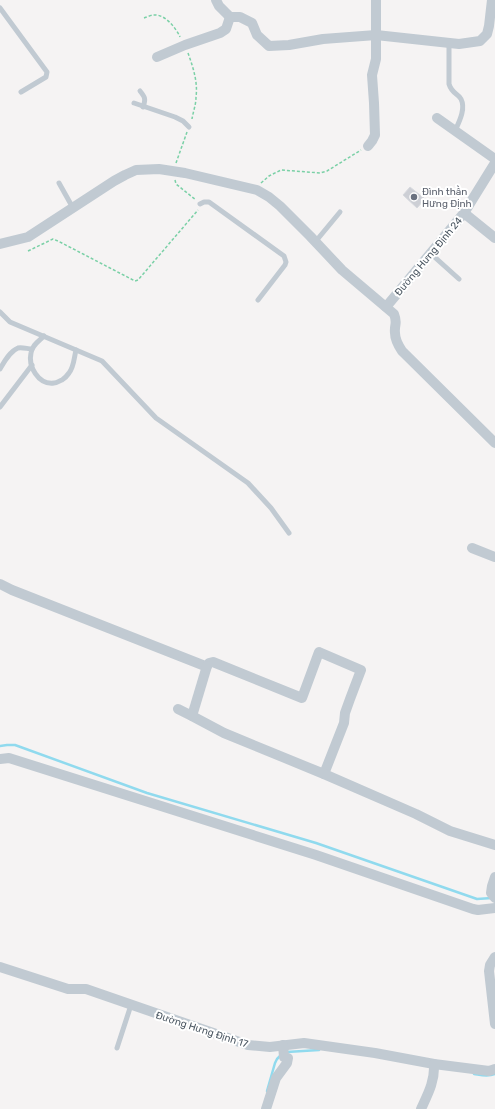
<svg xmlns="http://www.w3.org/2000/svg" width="495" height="1109" viewBox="0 0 495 1109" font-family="Rubik,sans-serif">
<rect width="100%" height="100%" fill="#f5f3f3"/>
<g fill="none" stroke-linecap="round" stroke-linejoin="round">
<g stroke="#90daee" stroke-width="2.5">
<path d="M0,746L7,745H15L147,793L316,843L477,899L492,898"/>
<path d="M287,1052L319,1050"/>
<path d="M474,1074C481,1075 488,1077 495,1074"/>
<path d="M267,1091L275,1063L277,1059L280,1056"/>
</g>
</g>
<path fill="#cdcfd5" stroke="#d7d9de" d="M410,187L425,199L417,208L403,195Z"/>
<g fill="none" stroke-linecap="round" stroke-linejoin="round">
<g stroke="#7ad0a6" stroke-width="1.5" stroke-dasharray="3 2" stroke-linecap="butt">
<path d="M144,18C147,17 151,15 154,15C165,14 176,28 180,37"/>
<path d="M188,53C193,67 198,82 196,97C196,105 193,112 192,119"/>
<path d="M176,163L187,132"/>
<path d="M175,180L176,184L196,200"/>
<path d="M261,183L269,176L281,170L320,173L327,171L361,150"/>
<path d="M28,251L53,239L58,241L135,281L138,280L198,210"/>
</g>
<g stroke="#c1cad2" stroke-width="5">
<path d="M0,8L47,72L46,77L21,92"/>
<path d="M449,43V84C452,94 458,93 461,99C466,109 459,122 455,131"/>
<path d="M140,91C145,97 146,99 143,107"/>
<path d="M134,103L175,117L183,121L189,127"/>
<path d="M59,183L73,208"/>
<path d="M200,204L204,202H209L284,256L286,262L285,265L258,300"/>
<path d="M316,241L340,212"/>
<path d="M430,253L459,279"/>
<path d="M0,312L10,322L102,361L156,418L248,483L271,508L289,533"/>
<path d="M44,336C39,341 32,345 31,353C28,366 38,385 54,383C57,383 59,381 62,380C65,378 67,376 69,373C74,367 74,358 76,350"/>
<path d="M0,369C4,362 10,351 18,348C22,347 28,349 32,349"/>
<path d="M0,407L32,365"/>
<path d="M117,1048L131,1005"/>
</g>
<g stroke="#c1cad2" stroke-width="10">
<path d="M216,0L219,6L230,17H240L252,23L257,35L269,46L289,45L323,39L376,35L459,44L480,41L487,34L489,26L492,0"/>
<path d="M157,57L185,45L220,33L226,29L230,17"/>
<path d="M437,118L495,159"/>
<path d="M368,146L372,141L375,135L374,103L372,75L376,59V0"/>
<path d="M464,213L495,238"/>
<path d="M0,244L28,237L114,181L125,175L136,170L159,169L185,173L257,190L269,197L280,206L310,236L342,270L394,314C398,324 394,324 395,333C395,340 398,345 402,351L495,443"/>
<path d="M386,307L464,213L495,163"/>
<path d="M472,548L495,557"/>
<path d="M0,584L12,590L205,666H207L209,663L213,662L302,698L319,652L361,670L350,699L345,713L344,723L324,774"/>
<path d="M178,709L192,716L224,733L324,774L416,814L450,831L495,845"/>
<path d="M192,716L207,666"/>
<path d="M0,759L9,758L316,855L473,909L478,910L495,908"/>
<path d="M495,877L492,886L491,893L495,898"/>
<path d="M495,957L490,965L489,971L495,1024"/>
<path d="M0,967L68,989H86L248,1045L270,1047L304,1043L375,1053L434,1064L489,1071L495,1069"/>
<path d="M266,1109L276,1078L287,1063L288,1058L284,1057L283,1045"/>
<path d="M421,1109C428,1094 435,1081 434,1064"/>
</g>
</g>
<circle fill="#6b7280" stroke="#fff" stroke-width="1.5" cx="414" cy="197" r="4"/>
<g text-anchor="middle" stroke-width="4" stroke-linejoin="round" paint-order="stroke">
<g font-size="10" fill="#5b616d" stroke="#fff" text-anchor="start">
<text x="422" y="195">Đình thần<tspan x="422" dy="12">Hưng Định</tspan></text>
</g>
<g font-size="10" fill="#4a5661" stroke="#fff">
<text transform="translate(428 256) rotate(-50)" y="4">Đường Hưng Định 24</text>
<text transform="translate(202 1029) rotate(18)" y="4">Đường Hưng Định 17</text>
</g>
</g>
</svg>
